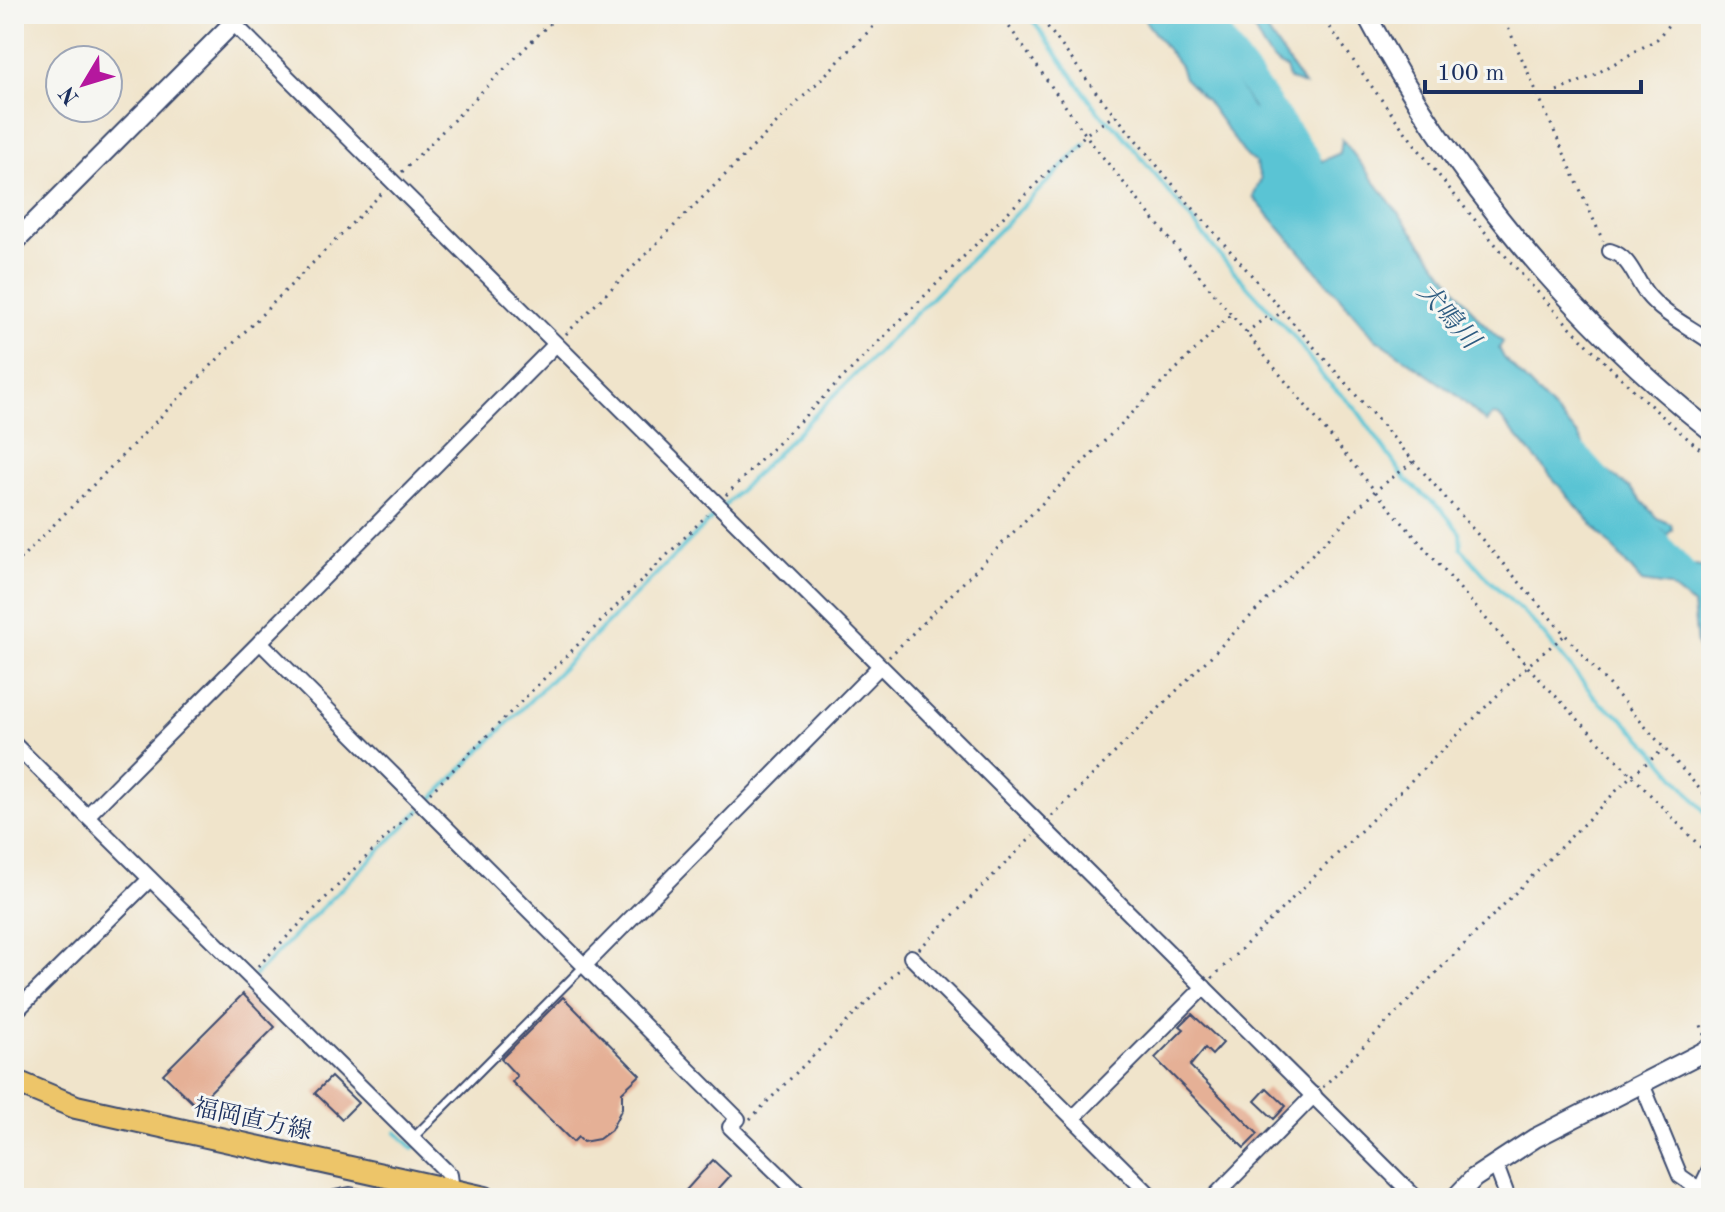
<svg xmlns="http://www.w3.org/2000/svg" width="1725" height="1212" viewBox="0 0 1725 1212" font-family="'Old Standard TT','Noto Serif JP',serif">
<rect width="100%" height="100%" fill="#f6f6f2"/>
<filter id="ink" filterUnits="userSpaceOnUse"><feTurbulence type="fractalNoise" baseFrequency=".0125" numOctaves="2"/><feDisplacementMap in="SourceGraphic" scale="16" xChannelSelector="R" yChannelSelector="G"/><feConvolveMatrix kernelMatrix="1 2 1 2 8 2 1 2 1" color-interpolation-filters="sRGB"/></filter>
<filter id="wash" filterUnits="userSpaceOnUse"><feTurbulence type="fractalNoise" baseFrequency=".006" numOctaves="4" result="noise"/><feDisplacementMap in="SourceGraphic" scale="32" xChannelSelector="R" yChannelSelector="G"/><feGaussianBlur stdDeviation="1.8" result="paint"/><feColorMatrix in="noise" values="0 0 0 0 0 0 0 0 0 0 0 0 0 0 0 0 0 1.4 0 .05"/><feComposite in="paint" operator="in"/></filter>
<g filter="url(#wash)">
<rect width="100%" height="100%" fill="#f0e4cb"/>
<g fill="#5ac4d4" stroke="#3a7a99" stroke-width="2">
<path d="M1144,14H1195L1202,30L1222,50L1223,59L1253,107L1303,140L1322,161L1340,153L1342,139L1479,319L1503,342L1499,348L1504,358L1578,435L1592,460L1630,488L1657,518L1671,524L1672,530L1667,535L1605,480L1596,482L1646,545L1685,564L1711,569V672L1697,645L1693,605L1669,586L1642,582L1499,416L1493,415L1486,422L1455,394L1375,338L1253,197L1261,179L1255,162L1246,156L1206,100L1184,78L1180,66L1146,22Z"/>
<path d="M1247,14H1256L1304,85L1289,79L1286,68C1267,63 1255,31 1247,14Z"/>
</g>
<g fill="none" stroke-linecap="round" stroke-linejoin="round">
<g stroke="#5ac4d4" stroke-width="4">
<path d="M1028,14L1099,113L1118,129L1227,264L1294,337L1324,378L1357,410L1406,480L1442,510L1460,533L1461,548L1489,580L1534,623L1600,703L1622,718L1654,751L1711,819"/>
<path d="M427,804L1085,144"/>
<path d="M254,976L420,810"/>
<path d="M396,1132L413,1148L416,1146"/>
<path d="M442,1158L456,1169"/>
</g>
<g stroke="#5ac4d4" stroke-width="26">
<path d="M1203,14L1308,160"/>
<path d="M1576,455L1711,603"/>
</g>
</g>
<g id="blocks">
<g fill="#e5b096">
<path d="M243,994L275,1027L196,1106L163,1074Z"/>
<path d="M563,997L640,1075L622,1092V1108L611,1130L599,1139L583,1142L578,1137L573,1142L512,1082L517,1076L501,1059Z"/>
<path d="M1192,1014L1223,1043L1212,1055L1205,1048L1190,1066L1258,1134L1244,1148L1155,1058L1184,1029L1180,1026Z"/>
<path d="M331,1077L358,1103L342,1119L315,1093Z"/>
<path d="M1267,1088L1286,1106L1274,1119L1255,1101Z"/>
<path d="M713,1160L730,1176L710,1198H679Z"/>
</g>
</g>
</g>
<g filter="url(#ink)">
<use href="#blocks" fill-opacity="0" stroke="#3b4a6e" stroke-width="2"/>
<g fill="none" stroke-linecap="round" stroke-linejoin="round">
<g stroke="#3b4a6e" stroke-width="11">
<path id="service" d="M413,1138L583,967"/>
</g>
<g stroke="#3b4a6e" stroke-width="18">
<g id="minor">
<path d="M224,14L1416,1198"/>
<path d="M1610,251C1630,257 1634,277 1646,293C1663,315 1689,326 1711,342"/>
<path d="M260,642L738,1119L730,1127L803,1198"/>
<path d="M14,744L450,1175L452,1190"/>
<path d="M87,816L555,345"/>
<path d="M911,957L1153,1198"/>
<path d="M584,966L880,666"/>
<path d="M14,1013L150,879"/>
<path d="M1642,1084L1680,1176L1700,1190"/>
<path d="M1073,1118L1204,987"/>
<path d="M1495,1163L1508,1198"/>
<path d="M335,1198L350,1195L367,1198"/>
<path d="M1213,1198L1314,1095"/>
<path d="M1696,1198L1711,1167"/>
</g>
</g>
<g stroke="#3b4a6e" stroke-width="22">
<g id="tertiary">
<path d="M1366,14C1450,173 1570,319 1711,431"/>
<path d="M14,243L242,14"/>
<path d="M1455,1198L1474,1178L1535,1138L1711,1048"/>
</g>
</g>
<g stroke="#3b4a6e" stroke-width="26">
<path id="primary" d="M14,1081L76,1107L485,1198"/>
</g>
<g stroke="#3b4a6e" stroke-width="3" stroke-dasharray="2 6" stroke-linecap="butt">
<path d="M1000,14L1093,145L1375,491L1527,666L1711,858"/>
<path d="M1038,14L1096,92L1185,199L1711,802"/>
<path d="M1321,14C1432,177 1558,332 1711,458"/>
<path d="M1502,14L1603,241"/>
<path d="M1557,91L1589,78L1657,39L1677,14"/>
<path d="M402,172L559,14"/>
<path d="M1246,333L1266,317L1270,321L1283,311"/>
<path d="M566,334L886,14"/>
<path d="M726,495L1086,134L1115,115"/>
<path d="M14,565L383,192"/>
<path d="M889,657L1231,314"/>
<path d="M430,793L707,515"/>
<path d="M1052,816L1375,491L1414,461"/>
<path d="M919,949L1033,836"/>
<path d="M258,966L411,812"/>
<path d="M1212,978L1527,666L1565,635"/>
<path d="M1704,1035L1701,1025L1711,1019"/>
<path d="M1323,1087L1633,774L1664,749"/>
<path d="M750,1119L903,966"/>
</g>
<use href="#service" stroke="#fff" stroke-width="7"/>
<use href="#minor" stroke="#fff" stroke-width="14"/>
<use href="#tertiary" stroke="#fff" stroke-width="18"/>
<use href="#primary" stroke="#edc569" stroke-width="22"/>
</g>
</g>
<g text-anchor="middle" stroke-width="6" stroke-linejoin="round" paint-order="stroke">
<g font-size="24" fill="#1b2f5e" stroke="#f6f6f2">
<text transform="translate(253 1119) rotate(12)" y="8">福岡直方線</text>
</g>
<g font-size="26" font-style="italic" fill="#2e5c81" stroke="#f6f6f2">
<text transform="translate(1449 315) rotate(48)" y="9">犬鳴川</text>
</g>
</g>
<rect width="1725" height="1212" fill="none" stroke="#f6f6f2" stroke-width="48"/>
<g transform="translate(84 84) rotate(232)"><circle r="38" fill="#f6f6f2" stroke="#9ea6b7" stroke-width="2"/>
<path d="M0-6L14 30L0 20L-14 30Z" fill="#b5179e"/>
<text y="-12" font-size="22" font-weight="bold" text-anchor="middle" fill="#1b2f5e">N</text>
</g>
<path d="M1425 80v12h216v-12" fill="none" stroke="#1b2f5e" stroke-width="4"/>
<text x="1437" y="80" font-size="24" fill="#1b2f5e" stroke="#f6f6f2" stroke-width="6" paint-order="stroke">100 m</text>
</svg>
